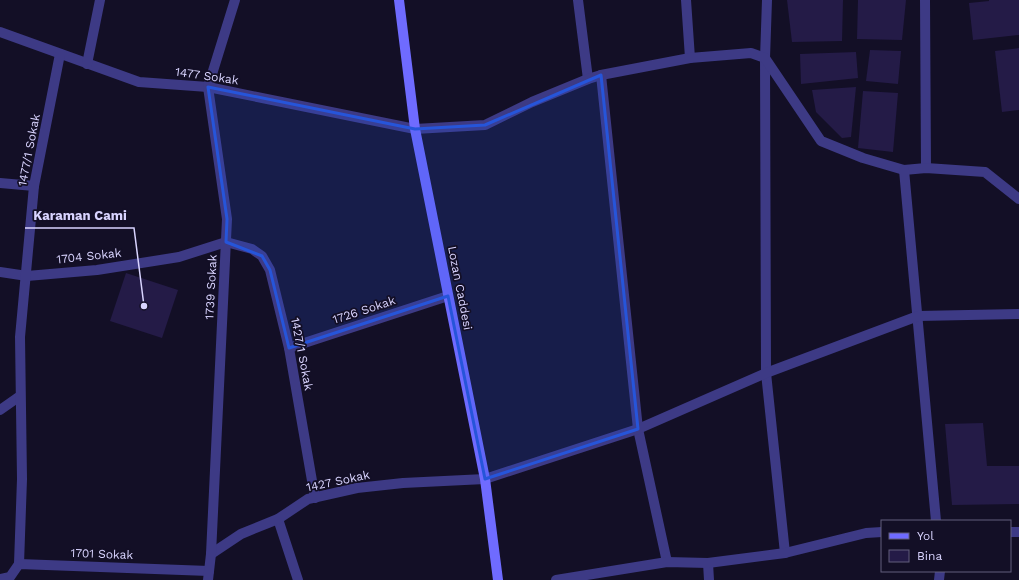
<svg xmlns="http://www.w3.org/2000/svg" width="1019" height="580" viewBox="0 0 1019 580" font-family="'Work Sans',sans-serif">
<rect width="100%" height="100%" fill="#130f26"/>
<g fill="#241b47">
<path d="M787,0H843L842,41L792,42Z"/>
<path d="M858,0H906L902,40L857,39Z"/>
<path d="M989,0H1019V35L973,40L969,3L989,1Z"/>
<path d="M1019,48V110L1002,112L995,51Z"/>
<path d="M870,50L901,51L898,84L866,81Z"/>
<path d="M856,52L858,78L801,84L800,54Z"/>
<path d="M856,87L851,137L842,138L816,112L812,90Z"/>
<path d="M863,91L898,93L893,152L858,148Z"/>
<path d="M126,273L178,290L162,338L110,321Z"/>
<path d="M983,423L987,466H1019V504L952,505L945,424Z"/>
</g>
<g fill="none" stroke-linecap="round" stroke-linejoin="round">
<g stroke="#3d3a85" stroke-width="10">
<path d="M578,0L588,79"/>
<path d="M686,0L690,58"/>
<path d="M767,0L765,58L766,373L785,553"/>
<path d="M925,0L926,168"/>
<path d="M0,32L139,82L208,87L415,129L485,125L532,102L588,79L601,75L690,58L751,53L765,58L821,141L863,158L904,170L926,168L985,172L1019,199"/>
<path d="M87,64L100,0"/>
<path d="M601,75L638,429L667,562"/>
<path d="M904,170L936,521"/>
<path d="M0,183L34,186"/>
<path d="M0,272L27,276L97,270L179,257L226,242L252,249L262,256L270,270L289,348L315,498"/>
<path d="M289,348L448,296"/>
<path d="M0,410L20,396"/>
<path d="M278,519L298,580"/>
<path d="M1010,532H1019"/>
<path d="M211,554L241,534L278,519L308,499L357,488L403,483L485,479L638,429L766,373L918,316L1019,314"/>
<path d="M708,563L709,580"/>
<path d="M19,564L22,479L20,337L34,186L60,54"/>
<path d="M0,579L10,577L19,564L209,571"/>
<path d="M208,580L211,554L227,219L208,87L235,0"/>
<path d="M556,580L667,562L708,563L785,553L866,533L882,532"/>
<path d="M939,580L940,571"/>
</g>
<path stroke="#6f6bff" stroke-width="10" d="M399,0L415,129L485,479L498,580"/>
</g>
<path fill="#2655da" fill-opacity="0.2" stroke="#2655da" stroke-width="3" stroke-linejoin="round" d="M601,75L638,429L485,479L448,296L289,348L270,270L262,256L226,242L227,219L208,87L415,129L485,125Z"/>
<g text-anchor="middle" stroke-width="3.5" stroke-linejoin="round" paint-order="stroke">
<g font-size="12" fill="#d9d4ff" stroke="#130f26">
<text transform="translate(207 76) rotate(8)" y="4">1477 Sokak</text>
<text transform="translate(29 150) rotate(-79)" y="4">1477/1 Sokak</text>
<text transform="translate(89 256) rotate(-6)" y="4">1704 Sokak</text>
<text transform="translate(211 287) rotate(-87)" y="4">1739 Sokak</text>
<text transform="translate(460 288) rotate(79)" y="4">Lozan Caddesi</text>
<text transform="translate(364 310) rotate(-18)" y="4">1726 Sokak</text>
<text transform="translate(302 354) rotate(79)" y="4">1427/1 Sokak</text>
<text transform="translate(338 481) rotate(-12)" y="4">1427 Sokak</text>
<text transform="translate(102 554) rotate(2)" y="4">1701 Sokak</text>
</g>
</g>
<path fill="none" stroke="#d9d4ff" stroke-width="1.5" d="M144 306L134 228H25"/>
<circle fill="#d9d4ff" stroke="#130f26" stroke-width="1.5" cx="144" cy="306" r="4"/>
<g font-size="13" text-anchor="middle" font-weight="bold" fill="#d9d4ff" stroke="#130f26" stroke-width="3.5" stroke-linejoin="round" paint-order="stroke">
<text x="80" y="220">Karaman Cami</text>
</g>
<rect x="881" y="520" width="130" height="52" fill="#130f26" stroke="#625e7d"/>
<rect x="889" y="533" width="20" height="6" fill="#6f6bff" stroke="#625e7d"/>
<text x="917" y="540" font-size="12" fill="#d9d4ff">Yol</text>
<rect x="889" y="550" width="20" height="12" fill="#241b47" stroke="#625e7d"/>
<text x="917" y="560" font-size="12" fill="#d9d4ff">Bina</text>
</svg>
